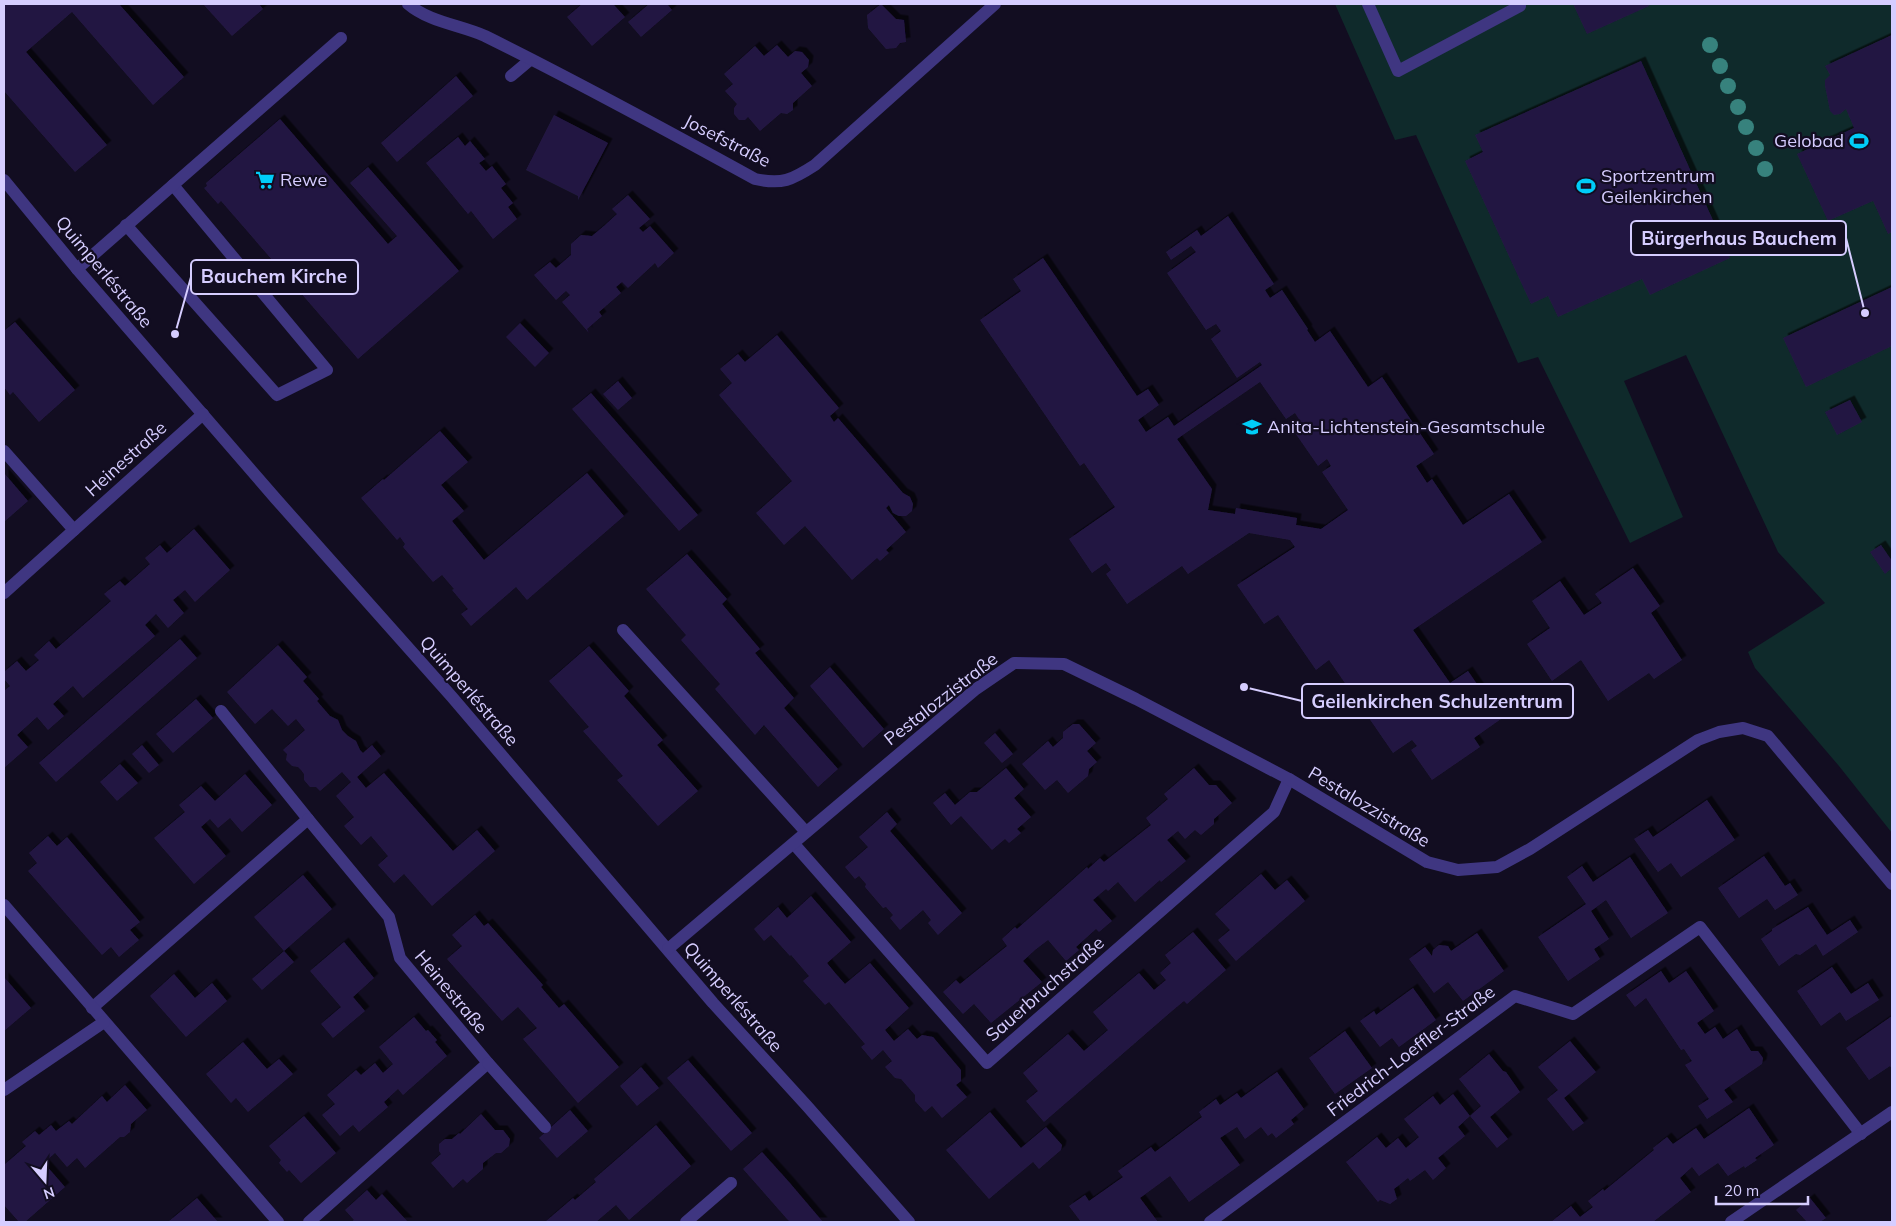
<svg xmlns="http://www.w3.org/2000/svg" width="1896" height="1226" viewBox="0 0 1896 1226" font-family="Mulish,sans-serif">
<defs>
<filter id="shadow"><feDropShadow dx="4.5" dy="-4.5" stdDeviation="0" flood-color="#0009"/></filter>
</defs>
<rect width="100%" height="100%" fill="#120d21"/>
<path fill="#0f2a2b" d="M1335,4H1892V833L1839,766L1755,668L1748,652L1825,603L1778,552L1686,355L1624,381L1683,517L1630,543L1538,357L1518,363L1416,135L1395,140Z"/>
<g fill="#241843" fill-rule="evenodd" filter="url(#shadow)">
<path d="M4,4H119L184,77L153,105L72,12L26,52L107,145L75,172L4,91Z"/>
<path d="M203,4H259L263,9L232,36Z"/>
<path d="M582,4H613L625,17L592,46L567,17Z"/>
<path d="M649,4H667L672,10L641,37L628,22Z"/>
<path d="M881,4L896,19L904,20L906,42L900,43L896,48L886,49L868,28L867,15Z"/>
<path d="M1573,4H1648L1649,6L1587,34Z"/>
<path d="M1892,35V232L1888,234L1873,201L1828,221L1797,154L1854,128L1846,109L1840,114L1834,115L1830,111L1825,86V80L1830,75L1825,66Z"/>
<path d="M777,45L788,57L795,51L802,52L809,60L808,67L801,73L812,86L793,103V110L787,114L781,113L760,131L748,117L745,120H739L734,114V108L737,104L725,91L733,84L724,74L755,46L764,56Z"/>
<path d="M1641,61L1730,258L1650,295L1642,279L1558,317L1548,296L1531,304L1465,161L1483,152L1475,135Z"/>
<path d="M456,76L473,96L397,162L381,143Z"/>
<path d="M554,115L608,143L578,200V196L526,170Z"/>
<path d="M280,119L388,244L397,236L350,183L368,167L459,271L358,359L221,201L218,204L204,188L207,186L206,183Z"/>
<path d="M458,137L465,146L470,141L485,159L479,163L486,171L492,166L506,184L501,188L513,203L508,207L517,219L493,239L471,211L468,214L426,163Z"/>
<path d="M628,195L650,219L639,228L643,232L650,226L674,253L658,268L655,263L628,288L622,282L616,287L621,293L599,312L602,316L587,329L589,333L562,302L570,295L566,291L556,300L534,275L550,262L556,268L571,255V244L581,235L592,236L605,225L617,214L612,209Z"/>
<path d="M1228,216L1274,284L1265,290L1270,298L1282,290L1308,329L1307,330L1315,342L1330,331L1368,387L1382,377L1434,454L1416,466L1427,483L1432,479L1463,525L1509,494L1542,542L1413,630L1450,683L1468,671L1501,719L1474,738L1480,747L1432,780L1411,750L1417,746L1412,740L1393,753L1329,660L1316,670L1278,615L1264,624L1237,585L1295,547L1290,540L1249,533L1188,574L1182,566L1127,604L1106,574L1111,570L1106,563L1092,573L1069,539L1115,507L1084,463L1080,466L980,320L1021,291L1013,279L1043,258L1137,396L1148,389L1159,405L1138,420L1146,432L1168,417L1174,426L1262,365L1260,362L1237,378L1211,339L1221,331L1216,324L1206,330L1167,273L1196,252L1191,246L1171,260L1166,252L1197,230L1201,236ZM1260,382L1286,419L1295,413L1300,421L1291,427L1318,466L1327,459L1331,466L1322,472L1348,510L1321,529L1296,525L1297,518L1236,508L1235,514L1208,510L1212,489L1177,439Z"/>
<path d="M1892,287V346L1806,387L1783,338Z"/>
<path d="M15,322L75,390L39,422L13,392L10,395L4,387V331Z"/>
<path d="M520,323L549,353L535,367L506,337Z"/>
<path d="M777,335L839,408L830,416L834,422L838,418L903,493L910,497L913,504L912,511L906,516H899L893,513L889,505L886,508L906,532L886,550L889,553L880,561L877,558L852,580L805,526L784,545L756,513L792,481L719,395L732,383L720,369L738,354L745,362Z"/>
<path d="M618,381L632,398L618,410L603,394Z"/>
<path d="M591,393L698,515L679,531L572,409Z"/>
<path d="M1850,400L1862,422L1837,435L1825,412Z"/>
<path d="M440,431L468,462L441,485L464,511L452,521L484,560L587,473L624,516L527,600L516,587L471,626L461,614L468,609L452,590L454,589L442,575L433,582L403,547L405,544L400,537L397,540L361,498L383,479L384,480Z"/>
<path d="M4,473L28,501L4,522Z"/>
<path d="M194,529L230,570L195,602L185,590L173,600L184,613L168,628L156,614L145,625L155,636L83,698L73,686L53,704L64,716L48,730L37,717L17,735L28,747L4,768V691L10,686L4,679V672L17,661L26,671L39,660L34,655L49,641L56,649L111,601L104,594L120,581L125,586L150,564L145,558L160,545L167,553Z"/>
<path d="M1881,545L1892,561V568L1885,574L1870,552Z"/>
<path d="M687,554L727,599L722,604L760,649L755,653L794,698L784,708L838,769L818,787L764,725L755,735L715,689L720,684L681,640L686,635L646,589Z"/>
<path d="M1633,568L1660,606L1651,613L1682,660L1654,679L1649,673L1608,701L1581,660L1552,681L1527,644L1550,628L1532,601L1560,581L1584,615L1602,603L1595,594Z"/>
<path d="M180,639L197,658L56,782L39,763Z"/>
<path d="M278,645L307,677L303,681L319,699L317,701L330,716L338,720L342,730L348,736L356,741L360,750L363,753L372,745L381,756L357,777L366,788L384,773L453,851L477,830L495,851L432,906L404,874L394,883L378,865L388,856L371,836L361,845L344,826L354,817L336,796L351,782L342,772L320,791L316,787H310L304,780V774L301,770L298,767L292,766L286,760L287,754L283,750L305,730L296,719L288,726L272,709L255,724L227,692Z"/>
<path d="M589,646L629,691L624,696L663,740L657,745L698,791L658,826L617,780L623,776L583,731L589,727L549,681Z"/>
<path d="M830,667L884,729L863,748L810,686Z"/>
<path d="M196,699L213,718L173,753L156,734Z"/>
<path d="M1073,724H1079L1096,743L1087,751L1097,762L1089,769L1088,776L1068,793L1057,780L1045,790L1022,764L1048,741L1053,747L1063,738V732Z"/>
<path d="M995,733L1013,754L1002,763L984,743Z"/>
<path d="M142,745L159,765L149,773L132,754Z"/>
<path d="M120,764L138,783L117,801L100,782Z"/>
<path d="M1006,768L1024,789L1014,798L1031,817L1017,829L1021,833L1009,843L1005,839L992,850L961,816L951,825L933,803L945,793L955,805L970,792H977Z"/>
<path d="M1194,768L1209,785H1216L1232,803L1214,819V824L1201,835L1195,830L1185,839L1178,831L1167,840L1186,861L1161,882L1160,880L1135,902L1118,882L1108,891L1106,889L1093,900L1112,921L1099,932L1096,929L1076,947L1079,950L1066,961L1048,940L1035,950L1023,961L1042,982L991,1023L974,1004L963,1014L943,992L956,980L960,984L1007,946L1002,939L1015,927L1017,929L1087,867L1088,869L1100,858L1104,862L1151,825L1146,818L1168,799L1164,794Z"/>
<path d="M245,774L272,805L242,832L230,818L218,828L210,819L201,827L226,856L194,884L154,838L185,812L179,805L201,786L215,801Z"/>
<path d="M1707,800L1735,840L1681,877L1671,863L1658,872L1634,839L1648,830L1653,837Z"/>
<path d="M887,812L897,824L890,831L962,913L938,935L928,923L931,920L923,910L900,930L890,918L893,915L886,907L883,908L865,887L866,884L859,876L855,879L845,867L868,847L859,837Z"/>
<path d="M48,836L57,846L67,837L140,922L130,930L139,940L119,957L111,947L102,955L28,871L37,863L29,853Z"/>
<path d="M1764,856L1785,886L1790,883L1798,895L1775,910L1767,899L1739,918L1718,888Z"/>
<path d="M1630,857L1668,913L1631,938L1606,900L1591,911L1609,939L1594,949L1600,959L1568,981L1538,937L1586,904L1567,877L1582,866L1593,882Z"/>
<path d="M1261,874L1275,890L1287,880L1305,901L1236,961L1218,940L1230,930L1215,914Z"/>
<path d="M303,875L332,909L284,951L254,917Z"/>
<path d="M811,896L851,942L827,963L836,974L845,984L870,963L909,1008L885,1030L894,1041L908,1029L917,1039L922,1035L933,1037L961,1070V1081L956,1085L967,1097L942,1118L932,1106L925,1112L915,1101V1095L901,1079L895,1078L885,1067L892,1061L883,1050L872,1060L861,1047L865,1044L829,1002L825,1005L803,981L809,976L791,955L790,956L771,935L764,941L754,929L778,907L787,918Z"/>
<path d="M1808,907L1827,935L1850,920L1858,932L1823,956L1816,944L1800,955L1796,954L1779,966L1761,939L1772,931V929Z"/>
<path d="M475,915L484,926L488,923L543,985L541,987L559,1008L564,1004L619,1067L578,1103L523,1039L537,1028L518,1007L502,1021L447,959L462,946L452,935Z"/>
<path d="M1193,932L1226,970L1187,1004L1184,1001L1172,1011L1044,1122L1026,1101L1038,1091L1023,1073L1068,1034L1084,1051L1108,1030L1093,1012L1139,973L1154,990L1166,980L1160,973L1171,963L1165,955Z"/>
<path d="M1477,933L1504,971L1463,1001L1448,982L1434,993L1409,959L1425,947L1432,956L1433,950L1439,945L1448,946L1451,951Z"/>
<path d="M344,942L374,978L353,997L365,1011L333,1038L321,1024L341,1007L310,971Z"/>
<path d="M284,951L294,962L262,990L252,979Z"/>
<path d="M1832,967L1851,994L1868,983L1879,1000L1846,1021L1840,1012L1821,1026L1797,991Z"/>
<path d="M1661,971L1669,983L1686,971L1714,1011L1697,1023L1705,1034L1715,1027L1723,1039L1737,1029L1751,1051H1758L1763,1058L1762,1064L1724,1090L1733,1102L1707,1119L1698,1106L1709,1099L1685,1065L1692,1061L1684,1049L1681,1050L1646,998L1635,1007L1626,995Z"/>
<path d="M174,974L195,998L212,983L227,1001L186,1037L150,996Z"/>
<path d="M4,977L31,1008L4,1031Z"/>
<path d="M1413,988L1436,1020L1399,1047L1392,1038L1380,1047L1360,1021L1374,1011L1376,1015Z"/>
<path d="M1892,1016V1069L1890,1066L1869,1080L1846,1048Z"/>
<path d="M414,1017L426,1031L428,1030L437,1040L435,1042L447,1056L403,1095L398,1089L384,1102L388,1107L359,1132L353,1125L340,1136L322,1115L335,1104L327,1095L356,1070L361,1075L375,1063L383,1073L393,1064L379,1047Z"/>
<path d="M1345,1031L1372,1068L1335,1094L1309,1058Z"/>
<path d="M1570,1041L1596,1072L1564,1098L1584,1123L1573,1131L1547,1099L1558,1090L1538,1067Z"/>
<path d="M243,1042L267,1069L279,1059L293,1074L248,1112L236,1098L231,1103L206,1074Z"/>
<path d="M1489,1054L1503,1071L1506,1072L1520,1092L1490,1117L1508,1139L1497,1148L1470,1116L1458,1127L1465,1136L1438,1158L1446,1168L1433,1180L1425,1170L1410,1181L1408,1178L1394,1189L1397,1199L1390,1204L1380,1200L1378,1202L1346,1162L1377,1137L1386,1148L1398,1138L1406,1148L1419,1137L1404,1119L1433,1096L1440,1105L1453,1094L1470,1116L1481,1106L1459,1079Z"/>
<path d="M688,1060L752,1133L731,1151L667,1078Z"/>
<path d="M641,1067L659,1088L637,1106L620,1086Z"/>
<path d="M1277,1072L1304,1109L1291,1120L1294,1124L1276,1138L1272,1133L1268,1136L1261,1127L1245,1139L1237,1127L1220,1138L1240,1165L1189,1202L1170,1176L1140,1198L1158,1222H1081L1069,1206L1085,1195L1089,1201L1123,1177L1118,1171L1151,1147L1155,1152L1202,1117L1199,1112L1216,1099L1220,1105L1237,1093L1241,1098Z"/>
<path d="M125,1085L147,1110L131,1124L130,1132L124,1137H120L85,1168L77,1158L67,1167L55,1153L44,1163L65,1187L25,1222H19L4,1205V1165L26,1146L22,1142L35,1131L39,1135L51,1125L56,1131L69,1121L72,1124L102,1096L107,1102Z"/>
<path d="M1749,1108L1774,1145L1755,1158L1757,1160L1745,1168L1744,1166L1728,1176L1718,1163L1699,1176L1692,1167L1680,1178L1691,1192L1653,1222H1551L1571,1206L1580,1217L1593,1207L1588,1201L1603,1189L1604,1191L1654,1150L1653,1148L1667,1137L1673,1144L1696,1128L1704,1139Z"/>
<path d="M570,1110L588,1131L557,1158L539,1138Z"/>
<path d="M990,1112L1021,1148L1046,1127L1062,1145L1061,1150L1039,1169L1033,1162L989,1199L946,1150Z"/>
<path d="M481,1114L495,1130H503L510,1139L509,1146L501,1153H496L483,1163V1169L467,1183L463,1179L453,1188L431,1163L441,1154L439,1151V1144L445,1139H452L459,1133L460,1134Z"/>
<path d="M304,1116L336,1153L301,1183L289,1170L287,1172L279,1163L281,1160L269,1146Z"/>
<path d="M656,1125L691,1166L629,1220L616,1205L596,1222H545L573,1198L575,1200L596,1182L594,1179Z"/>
<path d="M762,1152L789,1182L823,1222H790L787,1219L743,1169Z"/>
<path d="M367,1190L376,1200L382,1194L408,1222H351L354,1220L345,1210Z"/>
<path d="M197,1198L218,1222H168Z"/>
<path d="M1810,1198L1826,1218L1820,1222H1807L1796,1210Z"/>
</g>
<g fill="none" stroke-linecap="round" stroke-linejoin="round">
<g stroke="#3f3681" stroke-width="12">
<path d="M1368,4L1398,71L1520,6L1519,4"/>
<path d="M511,76L530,60"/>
<path d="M126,225L277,395L327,370L173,185"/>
<path d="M77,269L341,38"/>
<path d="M4,451L74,530"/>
<path d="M92,1008L308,819L221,711"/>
</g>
<g stroke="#3f3681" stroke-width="12">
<path d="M408,4C429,22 460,25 485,36C576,81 666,130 755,179C782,185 792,180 815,165L995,4"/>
<path d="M4,180L77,269L276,499L452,697L713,1003L807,1106L909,1222"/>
<path d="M4,593L203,414"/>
<path d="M623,630L806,832"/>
<path d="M308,819L389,917L400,958L488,1063L309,1222"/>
<path d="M794,844L987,1063L1274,812L1289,779"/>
<path d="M4,905L278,1222"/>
<path d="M668,949L976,689L1014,663L1064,664L1136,699L1289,779L1427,862L1458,870L1497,867L1530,849L1698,740L1719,732L1743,728L1768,736L1892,884"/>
<path d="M488,1063L545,1127"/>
<path d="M4,1090L104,1022"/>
<path d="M686,1222L731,1183"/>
<path d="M1210,1222L1515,996L1573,1014L1700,927L1861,1134"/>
<path d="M1731,1222L1892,1112"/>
</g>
</g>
<g fill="#37827d">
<circle cx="1710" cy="45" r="8"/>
<circle cx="1720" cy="66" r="8"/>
<circle cx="1728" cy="86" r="8"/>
<circle cx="1738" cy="107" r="8"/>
<circle cx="1746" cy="127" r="8"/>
<circle cx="1756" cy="148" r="8"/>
<circle cx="1765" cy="169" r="8"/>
</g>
<defs>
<g id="stadium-bare" transform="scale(1.5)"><path d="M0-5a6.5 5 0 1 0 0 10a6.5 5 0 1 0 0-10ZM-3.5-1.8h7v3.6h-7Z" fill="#00cdf8" stroke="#120d21" stroke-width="2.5" paint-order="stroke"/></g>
<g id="supermarket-bare" transform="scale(1.5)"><path d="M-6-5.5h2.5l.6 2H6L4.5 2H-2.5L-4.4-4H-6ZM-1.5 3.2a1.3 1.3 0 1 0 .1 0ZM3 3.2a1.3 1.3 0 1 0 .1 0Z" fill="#00cdf8" stroke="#120d21" stroke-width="2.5" paint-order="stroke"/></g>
<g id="school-bare" transform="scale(1.5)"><path d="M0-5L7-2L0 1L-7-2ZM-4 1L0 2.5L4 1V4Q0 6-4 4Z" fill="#00cdf8" stroke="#120d21" stroke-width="2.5" paint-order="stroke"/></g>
</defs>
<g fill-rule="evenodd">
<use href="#stadium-bare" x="1859" y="141"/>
<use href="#supermarket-bare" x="265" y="180"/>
<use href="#stadium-bare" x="1586" y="186"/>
<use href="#school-bare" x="1252" y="427"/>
</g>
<g text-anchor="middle" stroke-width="4.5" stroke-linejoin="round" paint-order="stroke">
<g font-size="18" fill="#d6cdff" stroke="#120d21">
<text transform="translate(727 141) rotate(27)" y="6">Josefstraße</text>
<text transform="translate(104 272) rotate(50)" y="6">Quimperléstraße</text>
<text transform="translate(126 459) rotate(-42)" y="6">Heinestraße</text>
<text transform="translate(469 691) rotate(49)" y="6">Quimperléstraße</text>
<text transform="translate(941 699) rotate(-38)" y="6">Pestalozzistraße</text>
<text transform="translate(1369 807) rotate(31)" y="6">Pestalozzistraße</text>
<text transform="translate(1045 989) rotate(-41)" y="6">Sauerbruchstraße</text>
<text transform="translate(451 992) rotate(50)" y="6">Heinestraße</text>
<text transform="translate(733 997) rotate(49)" y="6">Quimperléstraße</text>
<text transform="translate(1411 1051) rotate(-37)" y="6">Friedrich-Loeffler-Straße</text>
</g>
<g font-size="18" fill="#d6cdff" stroke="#120d21" text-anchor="start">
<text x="1844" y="147" text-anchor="end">Gelobad</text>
<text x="1601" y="182">Sportzentrum<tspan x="1601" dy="21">Geilenkirchen</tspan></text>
<text x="280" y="186">Rewe</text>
<text x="1267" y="433">Anita-Lichtenstein-Gesamtschule</text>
</g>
</g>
<path fill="none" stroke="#d6cdff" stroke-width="2" d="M1865 313L1846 238M175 334L191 277M1244 687L1302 701"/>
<g fill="#d6cdff" stroke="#120d21" stroke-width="2">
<circle cx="1865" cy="313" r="5"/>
<circle cx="175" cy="334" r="5"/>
<circle cx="1244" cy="687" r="5"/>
</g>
<g fill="#120d21" stroke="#d6cdff" stroke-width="2">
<rect x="1631" y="221" width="215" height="34" rx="5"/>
<rect x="191" y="260" width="167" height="34" rx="5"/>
<rect x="1302" y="684" width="271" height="34" rx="5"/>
</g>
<g font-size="19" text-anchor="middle" font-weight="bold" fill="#d6cdff">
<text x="1739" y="245">Bürgerhaus Bauchem</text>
<text x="274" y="283">Bauchem Kirche</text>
<text x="1437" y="708">Geilenkirchen Schulzentrum</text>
</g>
<rect width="1896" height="1226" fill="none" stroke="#d6cdff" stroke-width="10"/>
<g transform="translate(45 1181) rotate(161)" stroke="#120d21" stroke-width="4" paint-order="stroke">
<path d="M0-4L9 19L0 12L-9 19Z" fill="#d6cdff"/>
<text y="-8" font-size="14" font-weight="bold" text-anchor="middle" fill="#d6cdff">N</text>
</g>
<path d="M1716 1196v8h92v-8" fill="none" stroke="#d6cdff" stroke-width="2.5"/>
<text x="1724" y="1196" font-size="15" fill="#d6cdff" stroke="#120d21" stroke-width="4" paint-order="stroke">20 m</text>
</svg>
